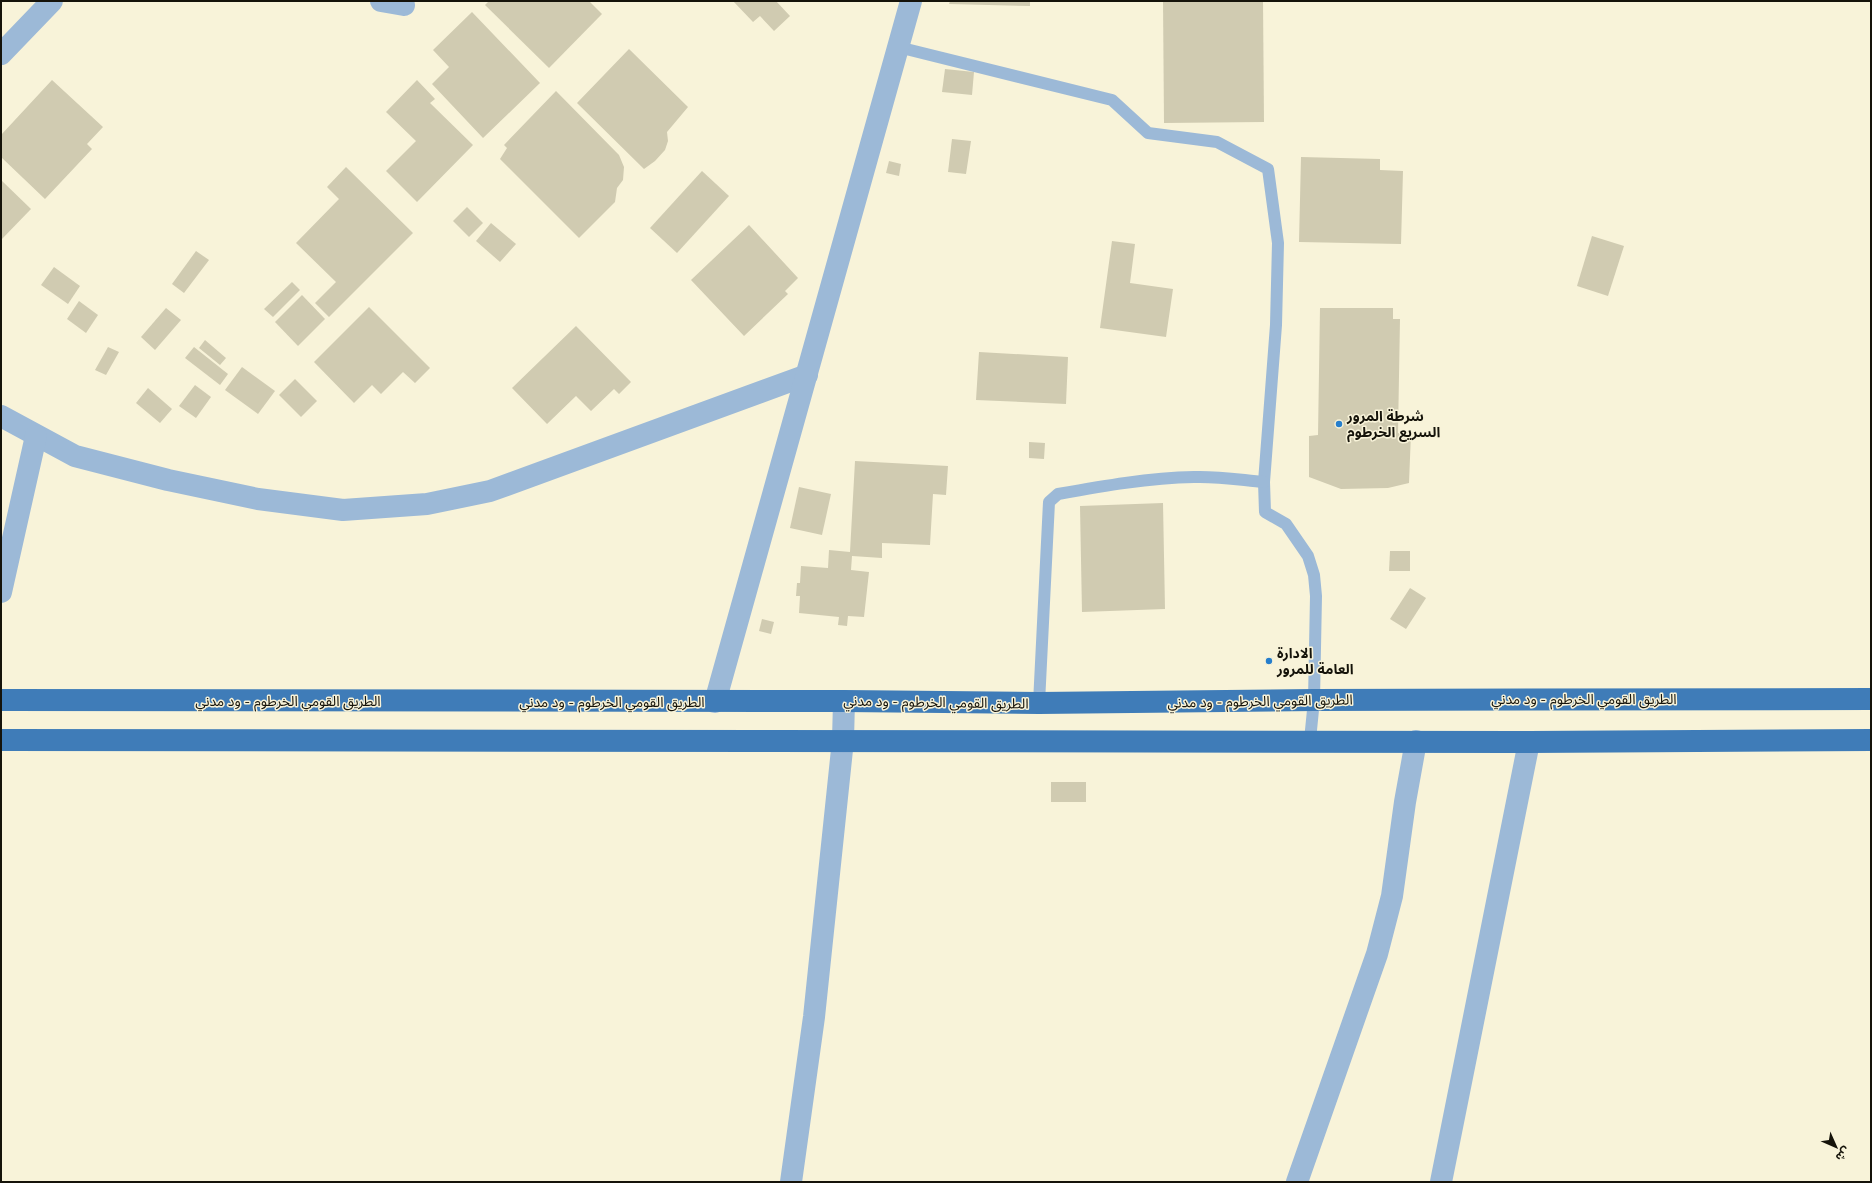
<svg xmlns="http://www.w3.org/2000/svg" width="1872" height="1183" viewBox="0 0 1872 1183" font-family="'Nunito Sans','Noto Sans Arabic',sans-serif">
<rect width="100%" height="100%" fill="#f8f3d9"/>
<g fill="#d0cbb1">
<path d="M489,1H589L602,14L549,68L485,5Z"/>
<path d="M733,1H776L790,16L774,31L760,16L753,22Z"/>
<path d="M950,1H1030V6L949,4Z"/>
<path d="M1163,1H1263L1264,122L1164,123Z"/>
<path d="M472,12L540,83L483,138L432,84L449,67L433,50Z"/>
<path d="M629,49L688,107L667,132L668,141L665,150L655,161L644,169L577,103Z"/>
<path d="M945,69L974,72L972,95L942,92Z"/>
<path d="M52,80L103,127L87,144L92,149L45,199L1,157V135Z"/>
<path d="M417,80L435,99L430,103L473,145L417,202L386,171L416,141L386,112Z"/>
<path d="M556,91L619,155L624,167L623,180L617,188L615,202L579,238L500,159L507,148L504,145Z"/>
<path d="M952,139L971,141L966,174L948,172Z"/>
<path d="M1301,157L1380,159V170L1403,171L1401,244L1299,242Z"/>
<path d="M889,161L901,164L899,176L886,173Z"/>
<path d="M346,167L413,233L329,317L315,303L336,282L296,243L339,199L327,187Z"/>
<path d="M702,171L729,196L677,253L650,228Z"/>
<path d="M1,180L31,209L1,240Z"/>
<path d="M467,207L483,223L469,237L453,221Z"/>
<path d="M491,223L516,244L500,262L476,241Z"/>
<path d="M749,225L798,278L785,291L788,294L744,336L691,280Z"/>
<path d="M1592,236L1624,246L1608,296L1577,286Z"/>
<path d="M1112,241L1135,244L1130,283L1173,289L1166,337L1100,328Z"/>
<path d="M196,251L209,260L184,293L172,284Z"/>
<path d="M54,267L80,286L68,304L41,285Z"/>
<path d="M292,282L300,290L273,317L264,309Z"/>
<path d="M302,295L325,319L298,346L275,322Z"/>
<path d="M79,301L98,315L86,333L67,319Z"/>
<path d="M369,307L430,368L415,383L403,372L381,394L372,385L354,403L314,362Z"/>
<path d="M166,308L181,320L155,350L141,337Z"/>
<path d="M1320,308H1393V319H1400L1398,433H1411L1409,483L1388,488L1341,489L1309,477V436L1318,435Z"/>
<path d="M576,326L631,382L619,394L614,389L591,411L576,396L547,424L512,388Z"/>
<path d="M205,340L226,358L220,365L199,348Z"/>
<path d="M108,347L119,352L106,375L95,370Z"/>
<path d="M194,347L228,374L220,385L185,358Z"/>
<path d="M979,352L1068,357L1066,404L976,400Z"/>
<path d="M242,367L275,391L258,414L225,390Z"/>
<path d="M295,379L317,401L301,417L279,395Z"/>
<path d="M195,385L211,397L196,418L179,406Z"/>
<path d="M148,388L172,409L160,423L136,403Z"/>
<path d="M1029,442L1045,443L1044,459L1029,458Z"/>
<path d="M855,461L948,466L946,495L933,494L930,545L882,543V558L852,556L851,570L869,572L864,617L848,616L847,626L838,625L839,617L799,613L800,596H796L797,583H800L801,566L828,568L829,550L850,552Z"/>
<path d="M799,487L831,494L822,535L790,528Z"/>
<path d="M1163,503L1165,609L1082,612L1080,506Z"/>
<path d="M1390,551H1410V571H1389Z"/>
<path d="M1410,588L1426,598L1406,629L1390,619Z"/>
<path d="M762,619L774,622L771,634L759,631Z"/>
<rect x="1051" y="782" width="35" height="20"/>
</g>
<g fill="none" stroke-linecap="round" stroke-linejoin="round">
<g stroke="#9cb9d7" stroke-width="12">
<path d="M898,47L1112,100L1148,133L1217,142L1268,169L1278,243L1276,325L1264,482L1265,512L1286,524L1308,556L1314,575L1316,596L1314,700L1310,740"/>
<path d="M1039,703L1049,502L1058,494C1103,486 1148,478 1194,477C1217,476 1241,480 1264,482"/>
</g>
<g stroke="#9cb9d7" stroke-width="22">
<path d="M381,1L404,5"/>
<path d="M1,54L52,1"/>
<path d="M1,416L75,456L168,480L258,499L343,510L427,504L490,491L807,375"/>
<path d="M1,592L36,436"/>
<path d="M715,702L911,1"/>
<path d="M791,1182L814,1017L843,740L844,701"/>
<path d="M1297,1182L1377,954L1392,896L1405,802L1416,741"/>
<path d="M1441,1182L1529,742"/>
</g>
<g stroke="#3f7cb8" stroke-width="22">
<path d="M1,700L844,701L1039,703L1314,700L1871,699"/>
<path d="M1,740L1529,742L1871,740"/>
</g>
</g>
<g fill="#267ecc" stroke="#f8f3d9" stroke-width="1.5">
<circle cx="1339" cy="424" r="4"/>
<circle cx="1269" cy="661" r="4"/>
</g>
<g text-anchor="middle" stroke-width="3" stroke-linejoin="round" paint-order="stroke">
<g font-size="14" font-weight="bold" fill="#15130a" stroke="#f8f3d9" text-anchor="start">
<text x="1347" y="421">شرطة المرور<tspan x="1347" dy="16">السريع الخرطوم</tspan></text>
<text x="1277" y="658">الادارة<tspan x="1277" dy="16">العامة للمرور</tspan></text>
</g>
<g font-size="14" fill="#15130a" stroke="#f8f3d9">
<text x="1584" y="704">الطريق القومي الخرطوم - ود مدني</text>
<text x="288" y="706">الطريق القومي الخرطوم - ود مدني</text>
<text transform="translate(1260 701) rotate(-1)" y="5">الطريق القومي الخرطوم - ود مدني</text>
<text x="612" y="707">الطريق القومي الخرطوم - ود مدني</text>
<text transform="translate(936 702) rotate(1)" y="5">الطريق القومي الخرطوم - ود مدني</text>
</g>
</g>
<rect width="1872" height="1183" fill="none" stroke="#15130a" stroke-width="4"/>
<g transform="translate(1836 1147) rotate(135)" stroke="#f8f3d9" stroke-width="3" paint-order="stroke">
<path d="M0-3L7 15L0 10L-7 15Z" fill="#15130a"/>
<text y="-6" font-size="11" font-weight="bold" text-anchor="middle" fill="#15130a">ش</text>
</g>
</svg>
